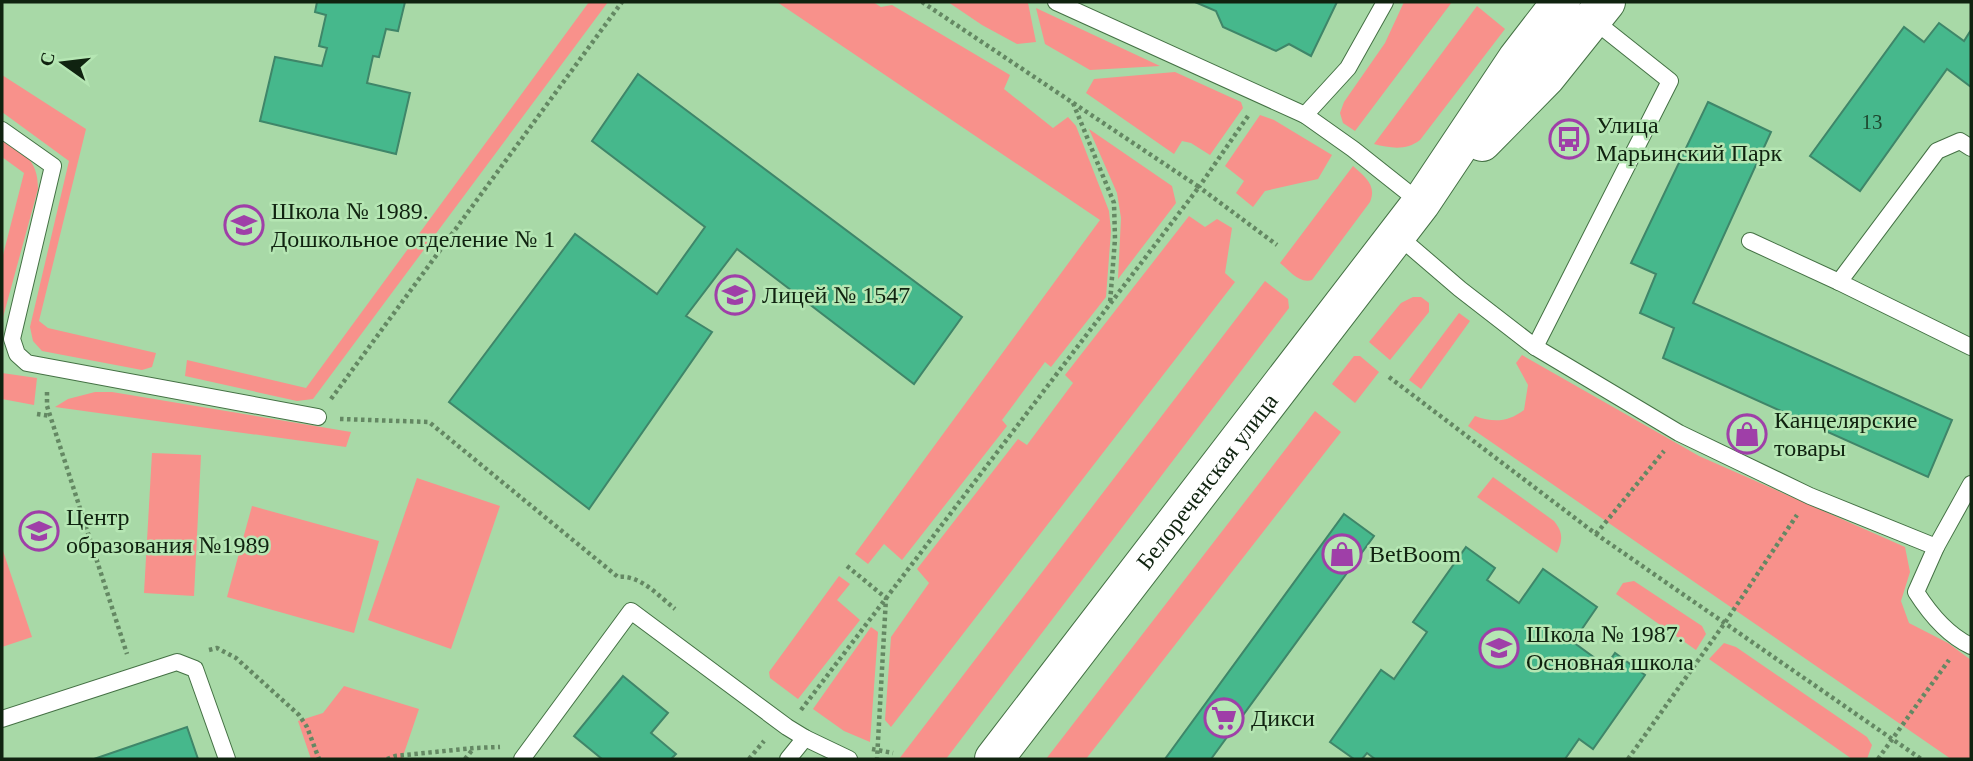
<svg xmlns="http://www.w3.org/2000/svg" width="1973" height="761" viewBox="0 0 1973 761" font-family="'Times New Roman',serif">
<rect width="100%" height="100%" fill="#a8d9a7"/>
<g fill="#f8918b">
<path d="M589,2H608L313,399L297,401L185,376L187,360L306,388Z"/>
<path d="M777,2H873L881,7L892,5L1010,75L1004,89L1053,128L1068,117L1076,126L1109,211L1111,231L1106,297L1051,367L1045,362L1002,420L1007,426L902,560L884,544L868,564L855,554L1100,220Z"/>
<path d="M948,2L1028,3L1036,42L1017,44L982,25Z"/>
<path d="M1404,2H1452L1355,131L1343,123L1340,113L1344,102L1385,43Z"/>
<path d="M1477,6L1505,29L1420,140C1406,151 1390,148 1374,144Z"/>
<path d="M1036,8L1160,66L1090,70L1045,44Z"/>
<path d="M1175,72L1241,102L1243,108L1210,155L1191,143L1182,141L1174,154L1086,93L1094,79Z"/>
<path d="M2,75L86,129L39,321L48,328L156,353L152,367L142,370L42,351L33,341L30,327L69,161L2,112Z"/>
<path d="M1260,115L1274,120L1332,155L1318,179L1265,191L1253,207L1236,193L1244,181L1225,166Z"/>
<path d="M1089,129L1172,186L1176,203L1118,279L1121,218L1117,193Z"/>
<path d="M2,139C24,154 38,159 38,189L2,321V259L24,173L2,157Z"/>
<path d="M1353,166C1365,177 1377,185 1370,202L1312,280C1299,284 1289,270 1280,263Z"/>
<path d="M1189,216L1205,227L1217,219L1232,228L1225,273L1235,282L891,727L885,720L891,637L929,583L917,569L1018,439L1027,445L1073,383L1065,375Z"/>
<path d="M1265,281L1288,299L1289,308L946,759H899Z"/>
<path d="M1413,297H1421L1429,303V312L1390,360L1369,342L1401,303Z"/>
<path d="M1459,313L1470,321L1421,389L1409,380Z"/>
<path d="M1522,355L1699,456L1905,547L1910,572L1901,601L1909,623L1948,643L1971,660V759H1951L1468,426L1475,416C1494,423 1508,422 1524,410L1528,385L1516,363Z"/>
<path d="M1354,356H1360L1379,372L1355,403L1332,384Z"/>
<path d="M2,373L37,378L34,405L2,399Z"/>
<path d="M95,392H112L351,432L346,447L55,407L68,399Z"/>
<path d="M1315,411L1341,432L1086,759H1046Z"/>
<path d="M152,453L201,455L194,596L144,593Z"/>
<path d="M1493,477L1554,521C1563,532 1563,540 1557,553L1477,497Z"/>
<path d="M417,478L500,506L451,649L368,620Z"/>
<path d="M252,506L379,541L354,633L227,597Z"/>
<path d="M2,548L32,637L2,647Z"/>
<path d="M839,576L850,584L837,600L860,620L798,699L770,678L769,672Z"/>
<path d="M1634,581L1702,626L1706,634L1696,650L1616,594L1623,583Z"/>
<path d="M871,627L878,632L870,742L844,731L813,709Z"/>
<path d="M1724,643L1736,647L1867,737L1872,745L1867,759H1852L1709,659Z"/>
<path d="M344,686L419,709L402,759H311L298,721L323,713Z"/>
</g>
<g fill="#46b88c" stroke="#3f8669" stroke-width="2">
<path d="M317,2H405L398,31L386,29L379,57L373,56L367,83L410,93L396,154L260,121L275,57L322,66L327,48L319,46L326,15L315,12Z"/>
<path d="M1173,2H1337L1311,56L1289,44L1276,51L1223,27L1216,11L1195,2Z"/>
<path d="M1939,23L1964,41L1971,30V87L1947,69L1860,191L1810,156L1904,27L1924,42Z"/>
<path d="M638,74L962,317L914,384L737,249L686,316L712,332L589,509L449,402L575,234L657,294L705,227L592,141Z"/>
<path d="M1708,102L1771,132L1693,303L1952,420L1928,477L1663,358L1674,328L1640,313L1656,274L1631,263Z"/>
<path d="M1344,514L1374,536L1211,759H1165Z"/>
<path d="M1466,547L1495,568L1487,580L1519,603L1543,569L1597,607L1573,642L1606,666L1615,653L1645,675L1593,749L1579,739L1565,759H1375L1367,753L1362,759H1354L1330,742L1381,670L1394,679L1427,632L1413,622Z"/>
<path d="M623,676L668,713L651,733L676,754L671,759H602L574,736Z"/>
<path d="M187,727L198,759H94Z"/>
</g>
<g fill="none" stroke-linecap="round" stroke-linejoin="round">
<g stroke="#447144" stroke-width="18">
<g id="service">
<path d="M1056,2L1305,115L1353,149L1421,203"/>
<path d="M1305,115L1348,68L1385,2"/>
<path d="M2,130L53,166L12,339L17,354L27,363L318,417"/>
<path d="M1971,148L1960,141L1937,151L1839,282L1971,347"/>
<path d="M1396,234L1460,289L1535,347L1679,433L1810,496L1936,547"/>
<path d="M1750,241L1839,282"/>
<path d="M1535,347L1670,81L1592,19"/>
<path d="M1971,484L1936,547L1916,592C1930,614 1947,635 1971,646"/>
<path d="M2,719L177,662L195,669L227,759"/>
<path d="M522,759L631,611L787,727L805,738L849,759"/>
<path d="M788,759L805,738"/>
</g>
</g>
<g stroke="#447144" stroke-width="40">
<g id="secondary">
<path d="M1482,142L1546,77L1606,2"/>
<path id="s1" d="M994,759L1421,203L1517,59L1561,2"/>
</g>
</g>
<g stroke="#648863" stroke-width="4.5" stroke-dasharray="3.5 3.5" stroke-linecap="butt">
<path d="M1073,103L1114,203L1115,239L1110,303"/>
<path d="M1248,116L1199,187L1277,245"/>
<path d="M1389,377L1596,534L1921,759"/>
<path d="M47,392V406L127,654"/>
<path d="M331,399L622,2"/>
<path d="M37,414L50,416"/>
<path d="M340,419L429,422L618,577C639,574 659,596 675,609"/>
<path d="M1596,534L1664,451"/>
<path d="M847,566L886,598L877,759"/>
<path d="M209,650L217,648L236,658L299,715L307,727L319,759"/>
<path d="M801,710L1199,187L922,2"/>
<path d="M872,749L893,753"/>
<path d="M387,759L395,756L474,748L500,747"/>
<path d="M465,759L473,749"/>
<path d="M749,759L764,741"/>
<path d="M1628,759L1724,624L1797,515"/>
<path d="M1878,759L1949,660"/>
</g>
<use href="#service" stroke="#fff" stroke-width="16"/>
<use href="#secondary" stroke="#fff" stroke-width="38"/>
</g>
<defs>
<g id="bus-ring" transform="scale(2.0125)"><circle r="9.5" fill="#b5e6b3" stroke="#9f3fa8" stroke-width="1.5"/><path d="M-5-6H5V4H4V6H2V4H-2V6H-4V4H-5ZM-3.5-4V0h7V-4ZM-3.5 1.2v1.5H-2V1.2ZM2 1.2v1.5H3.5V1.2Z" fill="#9f3fa8"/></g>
<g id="school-ring" transform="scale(2.0125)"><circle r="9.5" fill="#b5e6b3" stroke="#9f3fa8" stroke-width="1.5"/><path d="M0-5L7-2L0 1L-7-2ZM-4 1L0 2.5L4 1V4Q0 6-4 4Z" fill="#9f3fa8"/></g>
<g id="shop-ring" transform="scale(2.0125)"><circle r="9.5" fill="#b5e6b3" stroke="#9f3fa8" stroke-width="1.5"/><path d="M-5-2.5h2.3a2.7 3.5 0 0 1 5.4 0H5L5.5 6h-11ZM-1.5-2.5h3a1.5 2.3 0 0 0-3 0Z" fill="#9f3fa8"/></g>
<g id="supermarket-ring" transform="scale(2.0125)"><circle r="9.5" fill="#b5e6b3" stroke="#9f3fa8" stroke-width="1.5"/><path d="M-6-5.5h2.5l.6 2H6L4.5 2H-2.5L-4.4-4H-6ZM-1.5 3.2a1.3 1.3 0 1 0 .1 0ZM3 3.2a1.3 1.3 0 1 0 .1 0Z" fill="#9f3fa8"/></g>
</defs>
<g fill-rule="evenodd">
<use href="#bus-ring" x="1569" y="139"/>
<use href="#school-ring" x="244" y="225"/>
<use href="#school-ring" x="735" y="295"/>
<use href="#shop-ring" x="1747" y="434"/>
<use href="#school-ring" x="39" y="531"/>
<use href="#shop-ring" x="1342" y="554"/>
<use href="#school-ring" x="1499" y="648"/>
<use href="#supermarket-ring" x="1224" y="718"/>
</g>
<g text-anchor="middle" stroke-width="5" stroke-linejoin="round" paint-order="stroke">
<g font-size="21" fill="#1e482f">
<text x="1872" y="129">13</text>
</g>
<g font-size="24" fill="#102310" stroke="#b5e6b3" text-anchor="start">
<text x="1596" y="133">Улица<tspan x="1596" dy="28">Марьинский Парк</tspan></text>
<text x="271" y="219">Школа № 1989.<tspan x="271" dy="28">Дошкольное отделение № 1</tspan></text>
<text x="762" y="303">Лицей № 1547</text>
<text x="1774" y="428">Канцелярские<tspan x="1774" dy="28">товары</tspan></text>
<text x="66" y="525">Центр<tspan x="66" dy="28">образования №1989</tspan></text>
<text x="1369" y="562">BetBoom</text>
<text x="1526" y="642">Школа № 1987.<tspan x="1526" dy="28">Основная школа</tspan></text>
<text x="1251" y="726">Дикси</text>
</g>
<g font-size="24" fill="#102310" stroke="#b5e6b3">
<text dy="8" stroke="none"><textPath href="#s1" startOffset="350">Белореченская улица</textPath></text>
</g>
</g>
<rect width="1973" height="761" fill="none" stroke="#102310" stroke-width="7"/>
<g transform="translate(63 63) rotate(284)" stroke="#b5e6b3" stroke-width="5" paint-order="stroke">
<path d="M0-5L12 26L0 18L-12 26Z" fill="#102310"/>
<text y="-10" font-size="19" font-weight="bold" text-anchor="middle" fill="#102310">С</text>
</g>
</svg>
